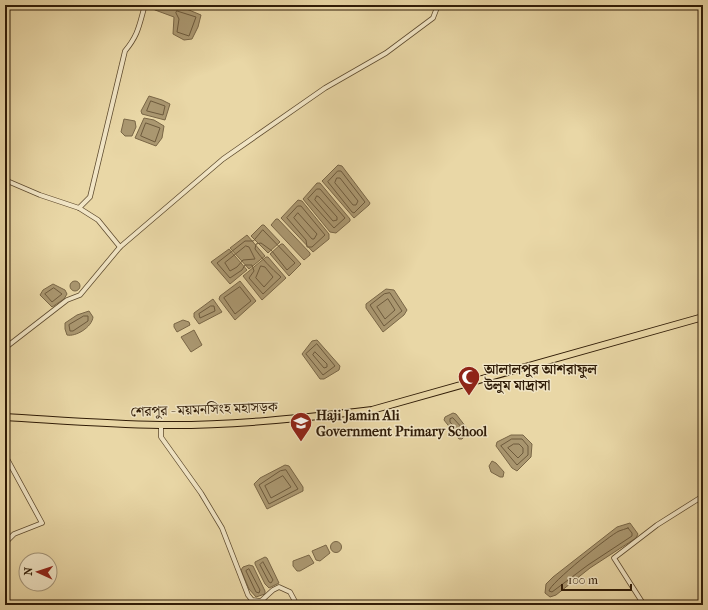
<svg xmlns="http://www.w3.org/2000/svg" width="708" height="610" viewBox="0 0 708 610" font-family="'IM FELL French Canon','Noto Serif Bengali',serif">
<rect width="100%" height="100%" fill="#e9d7a6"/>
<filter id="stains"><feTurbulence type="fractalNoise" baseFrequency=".005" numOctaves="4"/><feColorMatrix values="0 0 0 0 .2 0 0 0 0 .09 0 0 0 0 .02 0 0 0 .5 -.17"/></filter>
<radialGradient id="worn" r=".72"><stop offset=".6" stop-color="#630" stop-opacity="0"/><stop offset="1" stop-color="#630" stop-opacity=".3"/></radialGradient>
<g fill="#aa9770" stroke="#796646">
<path d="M177,5L201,15L198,27L192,39L184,40L173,34L174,17L155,10L149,6Z"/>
<path d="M149,96L162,100L170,104L165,120L142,114L141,111Z"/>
<path d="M144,118L154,120L164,126L162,138L156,146L135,138Z"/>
<path d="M124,119L135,121L136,127L132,136H125L121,132Z"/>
<path d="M338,165L342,166L370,203L369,205L354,218L322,181Z"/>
<path d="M317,183H320L350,219V221L336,233L330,232L303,199Z"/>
<path d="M298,200L302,201L329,234V239L313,252L281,218Z"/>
<path d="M276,219H278L310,253V255L304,260L271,225Z"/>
<path d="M262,225H264L280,242L268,253L251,236Z"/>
<path d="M247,235L265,256L249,269L230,248Z"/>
<path d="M281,244H283L301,264L289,276L270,254Z"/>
<path d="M229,249L247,270L230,284L211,262Z"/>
<path d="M266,257H268L286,278L262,300L243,276Z"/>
<circle cx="75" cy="286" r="5"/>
<path d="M240,281L256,301L235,320L219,299L220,296Z"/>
<path d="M53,284L65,290L67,294L64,299L52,307L40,295L43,290Z"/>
<path d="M386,289L394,290L407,310L404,315L383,332L366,308V304Z"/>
<path d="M213,299L222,312L199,324L194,317V313Z"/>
<path d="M89,311L93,317C92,327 76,337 67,335L65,329V323L77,315Z"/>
<path d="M183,320L189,322L190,325L177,332L174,327V324Z"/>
<path d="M194,330L202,345L191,352L181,337Z"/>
<path d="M317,340L340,366L339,370L324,379H320L302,354L312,341Z"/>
<path d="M453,413L456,414L469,431L462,439H459L444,420L445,417Z"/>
<path d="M511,435H523L532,444L531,457L517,471L512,468L496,446L497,442Z"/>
<path d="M492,461L496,463L504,472L503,477H500L491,472L489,466Z"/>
<path d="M285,465L289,466L303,487V491L267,509L254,484L260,478Z"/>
<path d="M630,523L638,534L636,538L590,568L556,595L550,597L545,593L546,584L553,577L617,527Z"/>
<circle cx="336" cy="547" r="5.5"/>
<path d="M326,545L330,553L320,561L316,560L312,551Z"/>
<path d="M309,555L314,563L300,571H297L293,566V561Z"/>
<path d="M265,557L267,558L279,583L269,588L265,584L255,564V562Z"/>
<path d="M249,565L253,566L265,591V594L256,597L249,589L241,570L243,567Z"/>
</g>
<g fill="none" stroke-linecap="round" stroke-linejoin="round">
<g stroke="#6d5a3c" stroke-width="1">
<path d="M177,11L196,17L189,36L177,32L179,19L176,13Z"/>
<path d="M151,101L165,106L163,115L147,111Z"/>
<path d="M146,123L160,128L155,142L141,136Z"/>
<path d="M338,171H341L365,202L354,213L352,212L328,182Z"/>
<path d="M337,178H340L358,201L356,205H353L335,183Z"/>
<path d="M317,189H320L345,218L334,228L308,199Z"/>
<path d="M317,196L319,197L337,217V220L333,221L315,200Z"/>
<path d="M298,206H301L325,235L312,247H307L306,240L287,218Z"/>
<path d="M298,213L317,234L314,239H312L294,218Z"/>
<path d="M263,230L295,263L287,270L272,251L261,243L256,244L255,249C262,259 271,268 281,277L263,294L249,278L254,271L252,265H245L242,270L230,278L217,263L245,241H253Z"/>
<path d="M246,246L249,247L255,259L243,260L237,267L230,271L225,263Z"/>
<path d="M261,266L265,267L273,277L264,287L256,278Z"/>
<path d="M240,287L251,301L235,314L224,298Z"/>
<path d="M54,288L62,294L52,302L45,294Z"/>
<path d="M390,293L402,311L384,326L370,305L384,294Z"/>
<path d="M388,299L395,310L385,319L377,307Z"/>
<path d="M211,306H214L215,311L200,318L199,314Z"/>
<path d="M84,316H88V321L73,331H70L69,325Z"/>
<path d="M317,344L335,366L323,375L306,354Z"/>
<path d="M315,352L327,364V367L324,368L313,355Z"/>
<path d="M453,418L464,430L462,434L460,433L450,422V419Z"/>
<path d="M512,439H522L528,446V455L517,465L501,446Z"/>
<path d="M514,444H519L523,448V453L518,458L508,448Z"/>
<path d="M286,470L298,489L269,504L259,485L280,471Z"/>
<path d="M283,476L291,487L271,498L265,486Z"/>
<path d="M628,528L632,533V536L588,565L552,592L549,591C549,584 610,535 619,531C622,530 625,529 628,528Z"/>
<path d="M263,562L273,580L271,583L269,582L260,565Z"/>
<path d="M249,569L260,590L259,593L256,592L246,571Z"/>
</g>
<g stroke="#5e4b2f" stroke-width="5.5">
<g id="minor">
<path d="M5,180L40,195L79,208L98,220L120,247"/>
<path d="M79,208L90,197L125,51C139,34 139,25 145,5"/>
<path d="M5,348L67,300L80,295L120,247L223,159L325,88L386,53L433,18L438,5"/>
<path d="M161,425V437L201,493L222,528L248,595L252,600L261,601L273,590L279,587L290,592L297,605"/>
<path d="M5,455L42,523L14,534L5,543"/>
<path d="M644,605L614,558L657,525L703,496"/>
</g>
</g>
<g stroke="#301c07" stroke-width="8">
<path id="primary" d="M5,417C57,420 108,424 160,425C230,426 302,418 372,410L703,317"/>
</g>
<use href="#minor" stroke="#f1e5c5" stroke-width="4"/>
<use href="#primary" stroke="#e9d7a6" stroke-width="6"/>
</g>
<defs>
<g id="mosque-pin" transform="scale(1.15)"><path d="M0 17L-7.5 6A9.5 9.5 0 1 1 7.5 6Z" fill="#8f2418" stroke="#f1e5c5"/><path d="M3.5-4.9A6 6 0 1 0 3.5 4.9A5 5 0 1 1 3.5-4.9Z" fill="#fff"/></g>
<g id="school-pin" transform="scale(1.15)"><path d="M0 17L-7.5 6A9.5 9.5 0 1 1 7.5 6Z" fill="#8f2418" stroke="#f1e5c5"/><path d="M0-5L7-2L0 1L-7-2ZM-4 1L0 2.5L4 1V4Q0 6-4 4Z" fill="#fff"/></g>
</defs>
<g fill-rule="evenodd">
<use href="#mosque-pin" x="469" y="377"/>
<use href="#school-pin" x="301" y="423"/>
</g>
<g text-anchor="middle" stroke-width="3" stroke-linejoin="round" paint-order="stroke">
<g font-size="14" font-weight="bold" fill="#301c07" stroke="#f1e5c5" text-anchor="start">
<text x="484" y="374">আলালপুর আশরাফুল<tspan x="484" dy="16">উলুম মাদ্রাসা</tspan></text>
<text x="316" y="420">Haji Jamin Ali<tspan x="316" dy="16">Government Primary School</tspan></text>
</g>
<g font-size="14" fill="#301c07" stroke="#f1e5c5">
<text transform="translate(204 409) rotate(-2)" y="5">শেরপুর - ময়মনসিংহ মহাসড়ক</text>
</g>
</g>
<rect width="708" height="610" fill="none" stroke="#e9d7a6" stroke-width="20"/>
<rect x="6" y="6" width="696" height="598" fill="none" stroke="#301c07" stroke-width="2"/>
<rect x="10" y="10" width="688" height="590" fill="none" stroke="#301c07"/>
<g transform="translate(38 572) rotate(273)"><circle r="19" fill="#f1e5c5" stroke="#a49579"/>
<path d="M0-3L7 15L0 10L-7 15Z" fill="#8f2418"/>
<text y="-6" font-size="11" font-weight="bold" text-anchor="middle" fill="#301c07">N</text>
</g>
<path d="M562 584v6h69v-6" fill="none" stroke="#301c07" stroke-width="2"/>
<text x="568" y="584" font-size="12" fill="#301c07" stroke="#f1e5c5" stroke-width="3" paint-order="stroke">100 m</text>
<rect width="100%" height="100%" filter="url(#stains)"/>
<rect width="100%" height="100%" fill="url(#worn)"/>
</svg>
